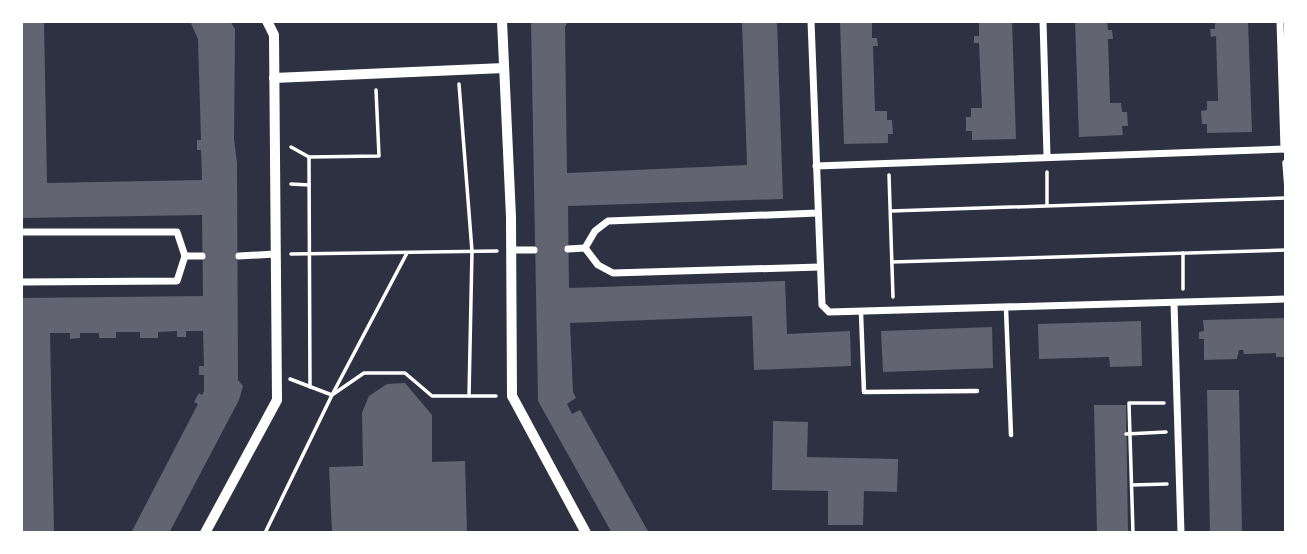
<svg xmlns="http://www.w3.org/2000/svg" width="1307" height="554" viewBox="0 0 1307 554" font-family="'Noto Sans',sans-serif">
<rect width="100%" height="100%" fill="#2d3142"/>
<g fill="#626471">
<path d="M21,21H44L47,183L202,180L201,150H197V140H201L198,39L190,21H230L235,29L234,139L237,163L238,380L243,386L239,400L169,533H131L198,404L194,402L199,393L202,395L204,391V375H199V366H204L203,331H186V337H177V331L158,332V338H140V332H116V338H99V333H80V338L70,339V333H50L54,533H21V298L203,296L202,215L21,218Z"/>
<path d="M531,21H568L565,27L567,173L747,165L742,21H777L783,199L568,206L569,288L785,281L787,334L850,331L851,366L754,370L752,316L570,323L573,392L576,398L567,404L572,414L580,410L649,533H612L538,401Z"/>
<path d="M840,21H872V38H877L878,46H873L875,111H887V120H892L893,134H888V143L844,144Z"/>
<path d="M979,21H1012L1016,139L972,140V131H966V117H971V108H982L979,43H974V36H979Z"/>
<path d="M1075,21H1107L1108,30H1112L1113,39H1108L1110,103H1121L1122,112H1127L1128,126H1122L1123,135L1079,137Z"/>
<path d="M1215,21H1248L1252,132L1207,133V124H1202L1201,111L1207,110V101H1218L1216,36L1211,37L1210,29H1215Z"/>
<path d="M1286,318V357H1276V353L1244,354L1243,350H1239L1237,359L1204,360V339H1199V332L1204,331L1203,320Z"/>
<path d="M1141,321L1142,366L1110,367L1109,357L1039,359L1038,324Z"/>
<path d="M992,327L993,368L883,372L881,331Z"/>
<path d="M405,383L432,415V462L465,461L467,533H332L329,467L363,466L362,413L369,396L387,384Z"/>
<path d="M1207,390H1239L1242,533H1210Z"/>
<path d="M1094,405H1126L1128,533H1097Z"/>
<path d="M773,421L808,422L807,457L898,459L897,492L864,491L863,525H828V491L772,490Z"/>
</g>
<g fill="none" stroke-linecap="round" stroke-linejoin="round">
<g stroke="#fff" stroke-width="3.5">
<path d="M459,84L472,251L469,396"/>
<path d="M291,147L309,157L379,156L376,90"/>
<path d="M309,157L310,387"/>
<path d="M1284,162L1286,188"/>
<path d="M889,175L893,297"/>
<path d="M291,184L309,185"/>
<path d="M1047,205V172"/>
<path d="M891,211L1286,198"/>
<path d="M1183,253V289"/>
<path d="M291,254L497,251"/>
<path d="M892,262L1286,250"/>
<path d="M290,379L332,395L364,373H405L432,396H496"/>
<path d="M1126,434L1166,432"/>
<path d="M1132,485L1167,484"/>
<path d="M265,533L332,395L407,253"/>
<path d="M1133,533L1129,403H1164"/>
</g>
<g stroke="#fff" stroke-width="4.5">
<path d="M1006,309L1011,435"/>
<path d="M861,313L864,392L977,391"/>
</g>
<g stroke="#fff" stroke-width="7">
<path d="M811,21L822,305L829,312L1286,299"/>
<path d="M1043,21L1047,156"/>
<path d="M1280,21L1284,149"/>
<path d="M816,166L1286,149"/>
<path d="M818,213L608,221L595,231L585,248L598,265L613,273L820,267"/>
<path d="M21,232H177L185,256L177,281L21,282"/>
<path d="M568,249L585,248"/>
<path d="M511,250H534"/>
<path d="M185,256H202"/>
<path d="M239,256L275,254"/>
<path d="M1174,303L1181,533"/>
</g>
<g stroke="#fff" stroke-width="10">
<path d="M502,21L511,217L512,396L586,533"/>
<path d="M274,78L504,68"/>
<path d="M205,533L277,400L274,35L267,21"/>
</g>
</g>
<rect width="1307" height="554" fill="none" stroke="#ffffff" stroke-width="46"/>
</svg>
